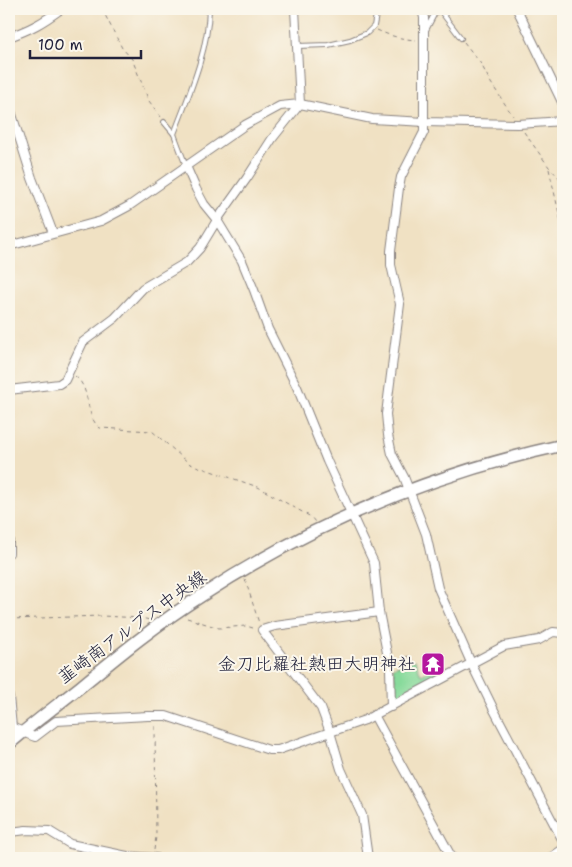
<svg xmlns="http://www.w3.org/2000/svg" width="572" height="867" viewBox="0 0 572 867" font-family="'Shantell Sans','Klee One',sans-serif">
<rect width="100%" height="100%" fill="#fbf7ec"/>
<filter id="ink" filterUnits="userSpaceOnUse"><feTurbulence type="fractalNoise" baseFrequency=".02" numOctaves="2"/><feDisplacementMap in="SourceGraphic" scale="10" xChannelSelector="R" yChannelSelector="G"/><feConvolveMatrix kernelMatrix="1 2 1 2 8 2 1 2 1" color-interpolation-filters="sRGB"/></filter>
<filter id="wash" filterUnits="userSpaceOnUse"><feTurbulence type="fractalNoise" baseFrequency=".0096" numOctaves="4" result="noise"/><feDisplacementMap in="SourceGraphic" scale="20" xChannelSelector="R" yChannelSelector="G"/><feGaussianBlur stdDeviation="1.12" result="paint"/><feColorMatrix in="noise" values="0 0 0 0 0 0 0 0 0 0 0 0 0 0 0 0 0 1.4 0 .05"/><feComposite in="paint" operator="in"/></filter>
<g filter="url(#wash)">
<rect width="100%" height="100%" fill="#f0e1c3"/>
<path fill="#88da9b" stroke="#557e6b" d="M415,660L421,675L444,664L449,674L398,698L393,667Z"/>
<g id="blocks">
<g fill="#d799c0">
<path d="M409,656L410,660L404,663L402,658Z"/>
<path d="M435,661L436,667L431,668L430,662Z"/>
</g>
</g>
</g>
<g filter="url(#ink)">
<use href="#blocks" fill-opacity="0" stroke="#89827f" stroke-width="1"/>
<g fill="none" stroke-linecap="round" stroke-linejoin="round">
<g stroke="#89827f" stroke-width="6">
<g id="lane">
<path d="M439,9L461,38"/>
<path d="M426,30L437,9"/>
<path d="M297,46L328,45L350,40L367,33L374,26L377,9"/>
<path d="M164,122L174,134"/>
<path d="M186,166L174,134C189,94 208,52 209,9"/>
</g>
</g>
<g stroke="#89827f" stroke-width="10">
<g id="street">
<path d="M422,9L424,18V132L401,177L399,188L391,251V265L400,304L386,414L388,435L392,454L404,477L426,534L438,588L472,665L494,710L563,841"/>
<path d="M517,9L563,104"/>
<path d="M9,37C31,29 42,23 61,9"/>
<path d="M9,105L32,178L53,233"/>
<path d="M186,166L196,189L204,204L217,220L242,261L254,290L268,329L297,387L327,461L374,563L379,612L390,668L391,707"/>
<path d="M9,246L101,221L129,206L245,125L280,106L300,104L372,119L425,122L518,124L563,121"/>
<path d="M9,390L59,384L65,380L83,342L115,318L143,288L187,262L200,248L217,220L247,178L272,139L300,104L295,9"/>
<path d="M9,539V553"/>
<path d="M9,697L12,727"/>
<path d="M374,715L452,858"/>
<path d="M9,727C15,727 28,735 35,737L56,721L148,716H166L269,750H278L365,720L504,646L539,640L553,632L563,633"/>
<path d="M9,834L11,832L26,830L49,831L70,844L127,856L157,858"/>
<path d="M368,858L362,815L341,769L330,732L321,708L262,630L275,626L379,612"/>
<path d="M550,858L563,849"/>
</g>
</g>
<g stroke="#89827f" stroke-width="14">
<path id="primary" d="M9,744C32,724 56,706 80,687C119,655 158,623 201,596C311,524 435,473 563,445"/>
</g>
<g stroke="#89827f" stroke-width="1" stroke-dasharray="4 4" stroke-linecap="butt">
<path d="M102,9L122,48L132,59L149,101L161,117"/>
<path d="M377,30C390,36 402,39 416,40"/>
<path d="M464,42L481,64L491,83L513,116"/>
<path d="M524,132L549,167L563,182"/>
<path d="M549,169L563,231"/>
<path d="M75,376C92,389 84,416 100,428L152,431L190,464L258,487L311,517L315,522"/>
<path d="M245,579L259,623"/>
<path d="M187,618L219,628L246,626L253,628"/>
<path d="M9,619L102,616L141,618L150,620"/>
<path d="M154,850L156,837L155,724"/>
</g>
<use href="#lane" stroke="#fff" stroke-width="4"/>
<use href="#street" stroke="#fff" stroke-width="8"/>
<use href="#primary" stroke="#fff" stroke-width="11"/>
</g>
</g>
<defs>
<g id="temple-square" transform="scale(1.25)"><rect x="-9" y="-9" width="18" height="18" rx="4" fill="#b5179e" stroke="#fbf7ec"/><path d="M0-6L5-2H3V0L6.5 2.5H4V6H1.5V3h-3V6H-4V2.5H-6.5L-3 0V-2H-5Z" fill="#fff"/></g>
</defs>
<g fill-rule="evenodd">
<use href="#temple-square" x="433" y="664"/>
</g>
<g text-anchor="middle" stroke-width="4" stroke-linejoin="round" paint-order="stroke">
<g font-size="18" fill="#22223b" stroke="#fbf7ec">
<text transform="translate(132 627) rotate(-36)" y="6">韮崎南アルプス中央線</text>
</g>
<g font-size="18" fill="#22223b" stroke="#fbf7ec" text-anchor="end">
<text x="416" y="670">金刀比羅社熱田大明神社</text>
</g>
</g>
<rect width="572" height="867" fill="none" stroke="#fbf7ec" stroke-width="30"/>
<path d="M30 50v8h111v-8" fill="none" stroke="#22223b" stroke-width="2.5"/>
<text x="38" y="50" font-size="15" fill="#22223b" stroke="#fbf7ec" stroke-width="4" paint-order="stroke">100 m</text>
</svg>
